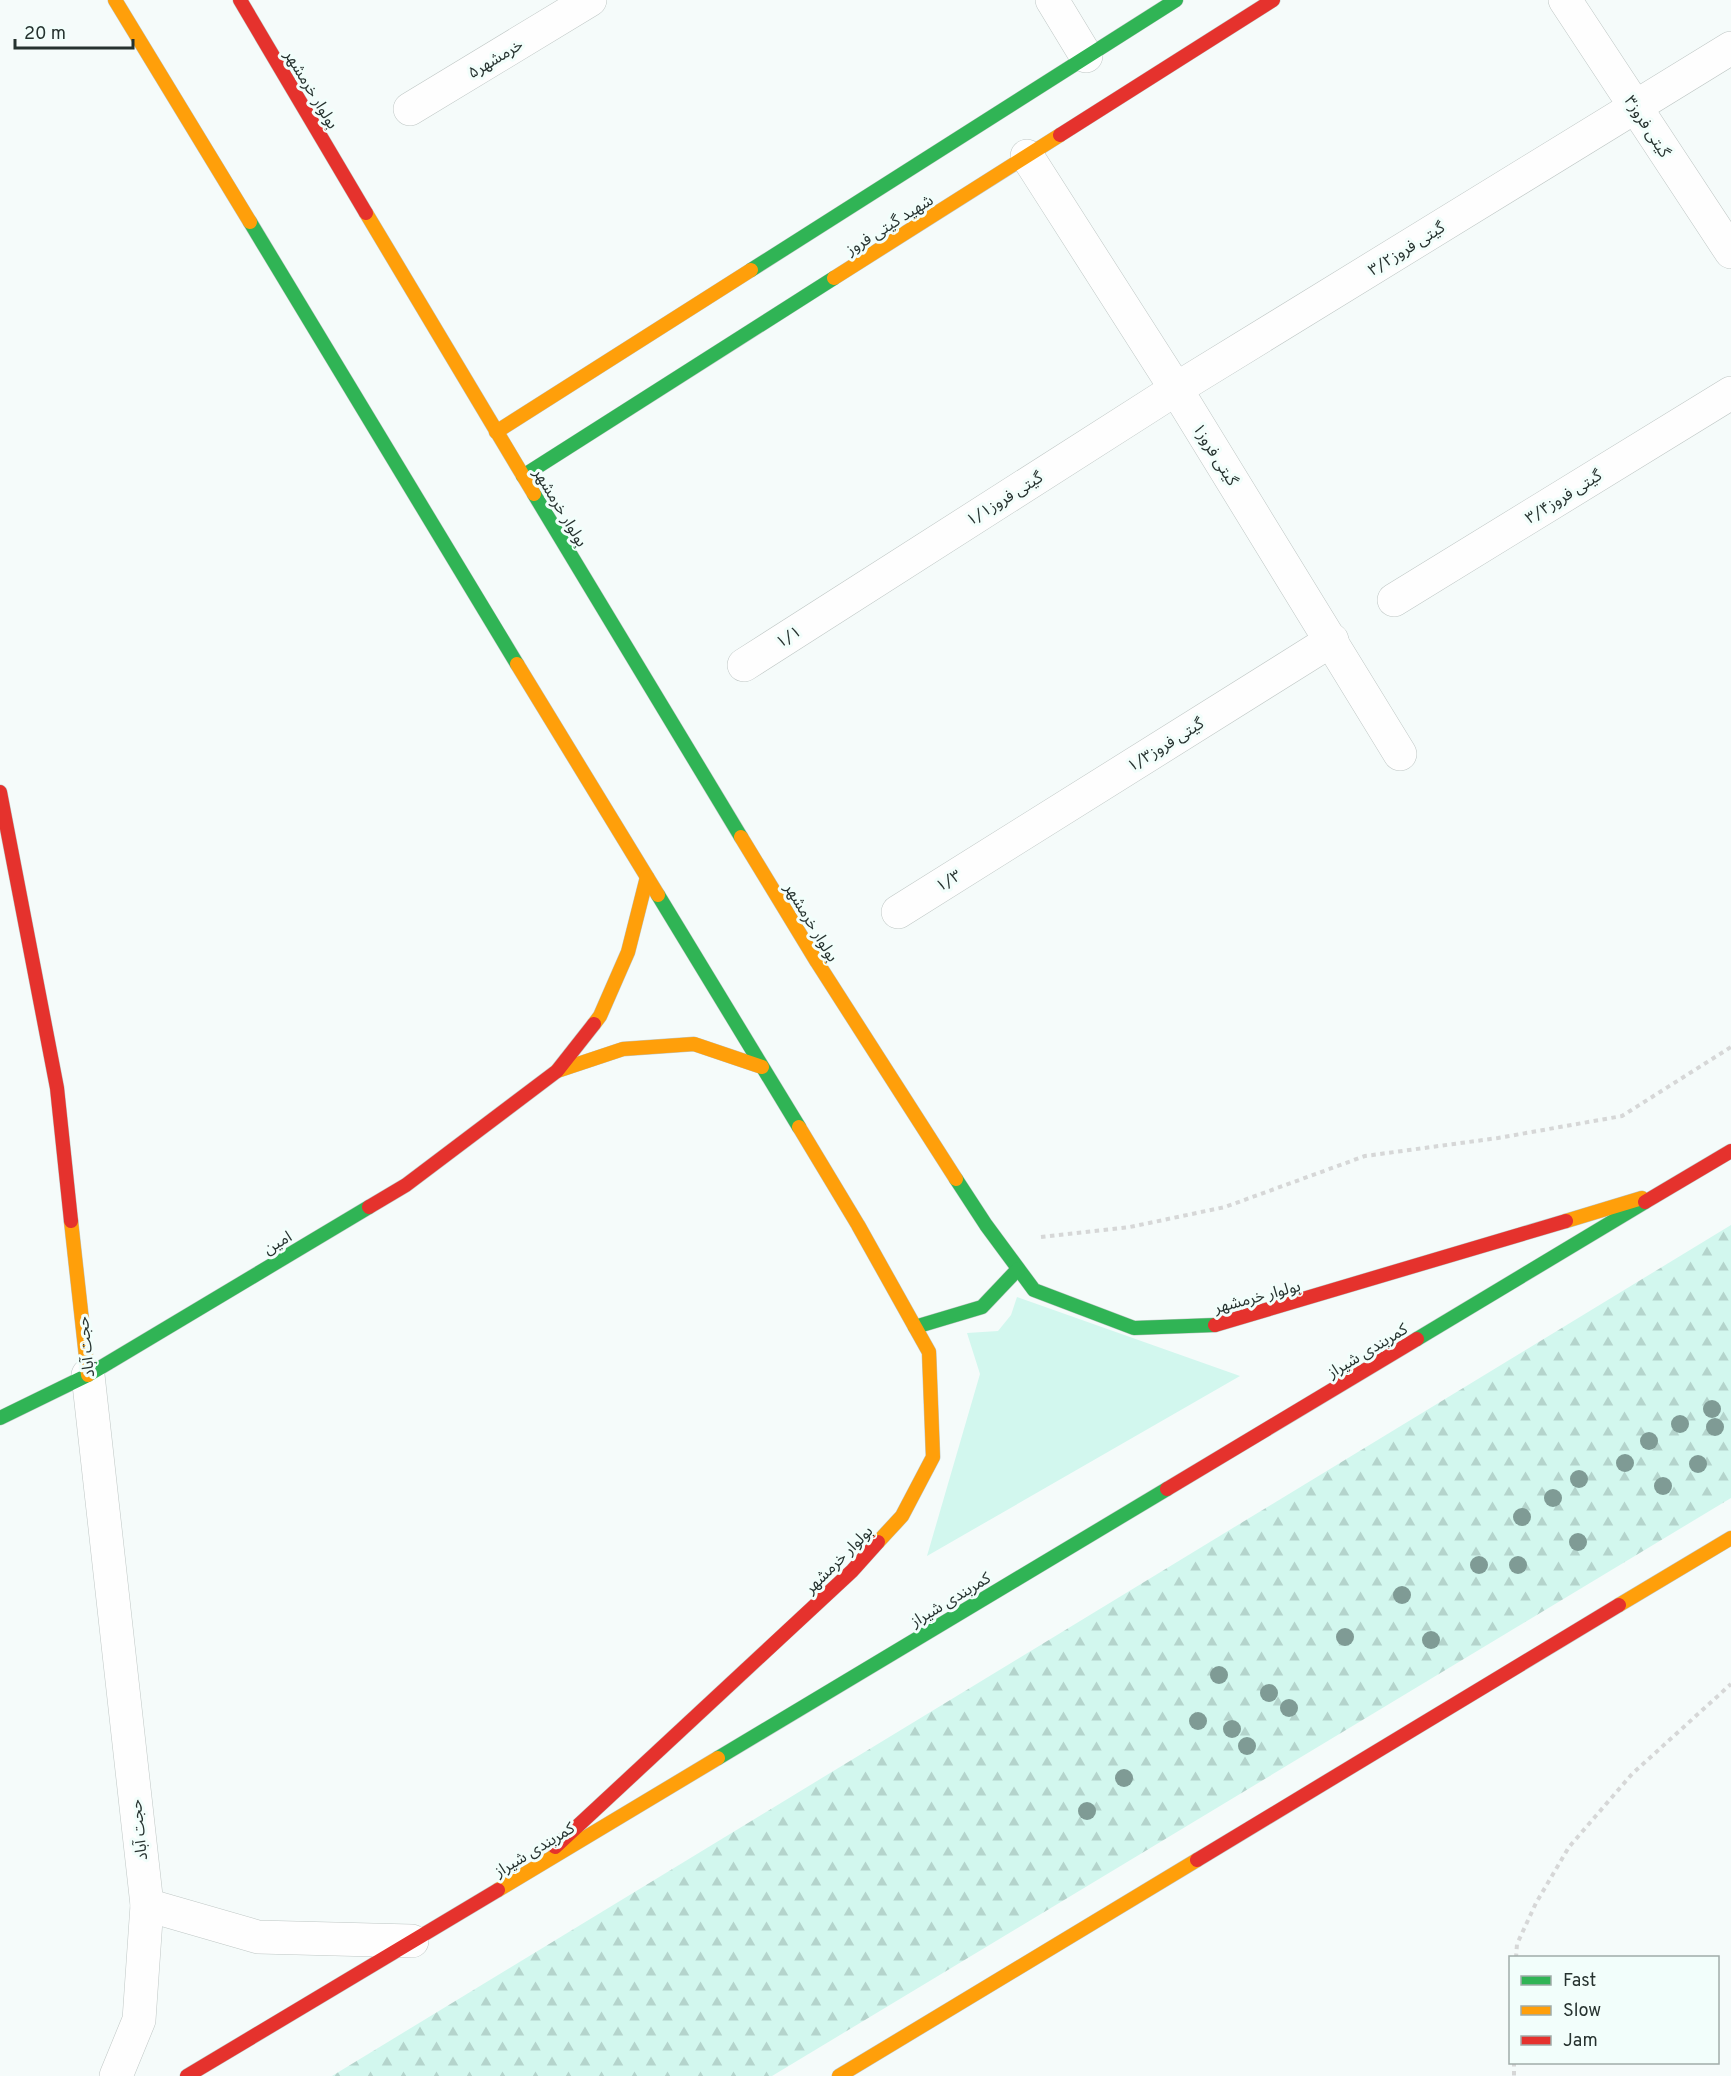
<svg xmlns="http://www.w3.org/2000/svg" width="1731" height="2076" viewBox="0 0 1731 2076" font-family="Overpass,'Noto Sans Arabic',sans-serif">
<defs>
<pattern id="forest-firs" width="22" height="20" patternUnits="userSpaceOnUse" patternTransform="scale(1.5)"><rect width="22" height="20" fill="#d2f7ee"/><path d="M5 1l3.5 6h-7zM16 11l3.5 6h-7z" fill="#b4d4cc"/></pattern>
</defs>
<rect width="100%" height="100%" fill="#f5fbfa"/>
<path fill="#d2f7ee" d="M1017,1297L1240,1376L927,1556L980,1374L967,1333L998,1331L1011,1315Z"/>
<path fill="url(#forest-firs)" d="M1731,1225V1498L772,2076H332Z"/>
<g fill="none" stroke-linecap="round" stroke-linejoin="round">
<g stroke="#bfc7c5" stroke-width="34">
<g id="street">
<path d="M1052,0L1086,56"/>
<path d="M1565,0L1731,252"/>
<path d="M410,109L590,0"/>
<path d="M1027,156L1176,389L1400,754"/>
<path d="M1394,600L1731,393"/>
<path d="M744,665L1176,389L1731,48"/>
<path d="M898,912L1332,640"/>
<path d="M88,1375L147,1905L139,2020L116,2076"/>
<path d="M147,1905L258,1937L412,1941"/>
</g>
</g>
<g stroke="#bfc7c5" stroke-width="15">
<g id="fast">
<path d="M250,222L517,664"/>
<path d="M751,270L1176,0"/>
<path d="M523,476L834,278"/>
<path d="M534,494L741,837"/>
<path d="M658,895L799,1127"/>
<path d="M956,1179L986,1225L1034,1290L1134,1328L1215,1325"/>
<path d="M915,1327L982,1307L1018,1269"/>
<path d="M1417,1339L1645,1202"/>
<path d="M0,1418L88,1375L369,1207"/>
<path d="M718,1758L1167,1489"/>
</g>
</g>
<g stroke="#bfc7c5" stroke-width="15">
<g id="slow">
<path d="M115,0L250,222"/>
<path d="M366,213L534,494"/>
<path d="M834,278L1060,135"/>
<path d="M496,432L751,270"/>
<path d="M517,664L658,895"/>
<path d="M741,837L817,962L956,1179"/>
<path d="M594,1024L600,1016L628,952L647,877"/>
<path d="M557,1071L623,1049L694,1044L762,1067"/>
<path d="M799,1127L858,1225L929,1352L933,1457L902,1516L878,1542"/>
<path d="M71,1221L88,1375"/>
<path d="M1566,1221L1642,1198"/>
<path d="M1619,1605L1731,1538"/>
<path d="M498,1890L718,1758"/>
<path d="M839,2076L1197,1860"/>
</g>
</g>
<g stroke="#bfc7c5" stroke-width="15">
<g id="jam">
<path d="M240,0L366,213"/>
<path d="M1060,135L1273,0"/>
<path d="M0,792L57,1088L71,1221"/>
<path d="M1645,1202L1731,1151"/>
<path d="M369,1207L406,1185L557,1071L594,1024"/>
<path d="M1215,1325L1566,1221"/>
<path d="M1167,1489L1417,1339"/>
<path d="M555,1847L852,1571L878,1542"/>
<path d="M1197,1860L1619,1605"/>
<path d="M187,2076L498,1890"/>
</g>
</g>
<g stroke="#d6d7d7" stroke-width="4" stroke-dasharray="4.5 4.5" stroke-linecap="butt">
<path d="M1041,1237L1130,1227L1225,1207L1365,1156L1498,1138L1622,1116L1731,1047"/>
<path d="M1516,1958L1517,1944L1536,1903L1569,1847L1632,1774L1731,1684"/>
<path d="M1514,2062V2076"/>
</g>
<use href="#street" stroke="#fefefe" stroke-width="33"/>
<use href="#fast" stroke="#30b455" stroke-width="14"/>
<use href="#slow" stroke="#ff9f0a" stroke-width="14"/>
<use href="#jam" stroke="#e5322d" stroke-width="14"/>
</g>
<g fill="#7f9b95">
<circle cx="1712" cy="1409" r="9"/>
<circle cx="1680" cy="1424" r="9"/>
<circle cx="1715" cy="1427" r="9"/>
<circle cx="1649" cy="1441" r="9"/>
<circle cx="1625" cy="1463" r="9"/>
<circle cx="1698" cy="1464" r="9"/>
<circle cx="1579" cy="1479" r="9"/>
<circle cx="1663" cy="1486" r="9"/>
<circle cx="1553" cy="1498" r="9"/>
<circle cx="1522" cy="1517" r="9"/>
<circle cx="1578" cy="1542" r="9"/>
<circle cx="1479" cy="1565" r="9"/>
<circle cx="1518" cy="1565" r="9"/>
<circle cx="1402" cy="1595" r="9"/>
<circle cx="1345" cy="1637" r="9"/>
<circle cx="1431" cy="1640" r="9"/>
<circle cx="1219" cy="1675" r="9"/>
<circle cx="1269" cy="1693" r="9"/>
<circle cx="1289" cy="1708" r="9"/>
<circle cx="1198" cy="1721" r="9"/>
<circle cx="1232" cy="1729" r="9"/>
<circle cx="1247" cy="1746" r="9"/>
<circle cx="1124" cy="1778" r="9"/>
<circle cx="1087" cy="1811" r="9"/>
</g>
<g text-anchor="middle" stroke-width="6" stroke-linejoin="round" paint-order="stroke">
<g font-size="16" fill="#26322f" stroke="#f2fefb">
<text transform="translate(495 58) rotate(-31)" y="6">خرمشهر۵</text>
<text transform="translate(312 89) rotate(59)" y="6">بولوار خرمشهر</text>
<text transform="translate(1648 126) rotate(57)" y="6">۳گیتی فروز</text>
<text transform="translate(889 224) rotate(-32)" y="6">شهید گیتی فروز</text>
<text transform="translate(1406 248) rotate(-32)" y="6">۳/۲گیتی فروز</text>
<text transform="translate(1216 454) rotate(58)" y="6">۱گیتی فروز</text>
<text transform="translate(1563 496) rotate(-32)" y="6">۳/۴گیتی فروز</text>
<text transform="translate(1004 498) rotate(-32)" y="6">۱/۱گیتی فروز</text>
<text transform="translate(561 507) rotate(59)" y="6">بولوار خرمشهر</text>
<text transform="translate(788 636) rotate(-33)" y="6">۱/۱</text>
<text transform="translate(1165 744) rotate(-32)" y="6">۱/۳گیتی فروز</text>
<text transform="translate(948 880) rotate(-32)" y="6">۱/۳</text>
<text transform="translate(812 922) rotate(59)" y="6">بولوار خرمشهر</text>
<text transform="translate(277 1242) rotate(-31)" y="6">امین</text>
<text transform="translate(1257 1296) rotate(-15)" y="6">بولوار خرمشهر</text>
<text transform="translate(85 1347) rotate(-96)" y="6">حجت آباد</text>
<text transform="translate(1367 1350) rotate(-31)" y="6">کمربندی شیراز</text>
<text transform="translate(838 1559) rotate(-45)" y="6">بولوار خرمشهر</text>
<text transform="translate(950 1599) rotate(-31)" y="6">کمربندی شیراز</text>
<text transform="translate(138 1830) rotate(-96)" y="6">حجت آباد</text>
<text transform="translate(534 1849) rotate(-31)" y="6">کمربندی شیراز</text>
</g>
</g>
<rect x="1509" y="1956" width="210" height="108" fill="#f2fefb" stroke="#a0aca9" stroke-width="1.5"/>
<rect x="1521" y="1976" width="30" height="9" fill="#30b455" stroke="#a0aca9" stroke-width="1.5"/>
<text x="1563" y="1986" font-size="18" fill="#26322f">Fast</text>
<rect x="1521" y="2006" width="30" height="9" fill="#ff9f0a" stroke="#a0aca9" stroke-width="1.5"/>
<text x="1563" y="2016" font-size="18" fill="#26322f">Slow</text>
<rect x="1521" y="2036" width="30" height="9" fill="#e5322d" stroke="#a0aca9" stroke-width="1.5"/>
<text x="1563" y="2046" font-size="18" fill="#26322f">Jam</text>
<path d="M15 39v9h118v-9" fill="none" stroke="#26322f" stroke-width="3"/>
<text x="24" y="39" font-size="18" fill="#26322f" stroke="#f2fefb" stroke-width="4.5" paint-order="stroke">20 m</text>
</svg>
